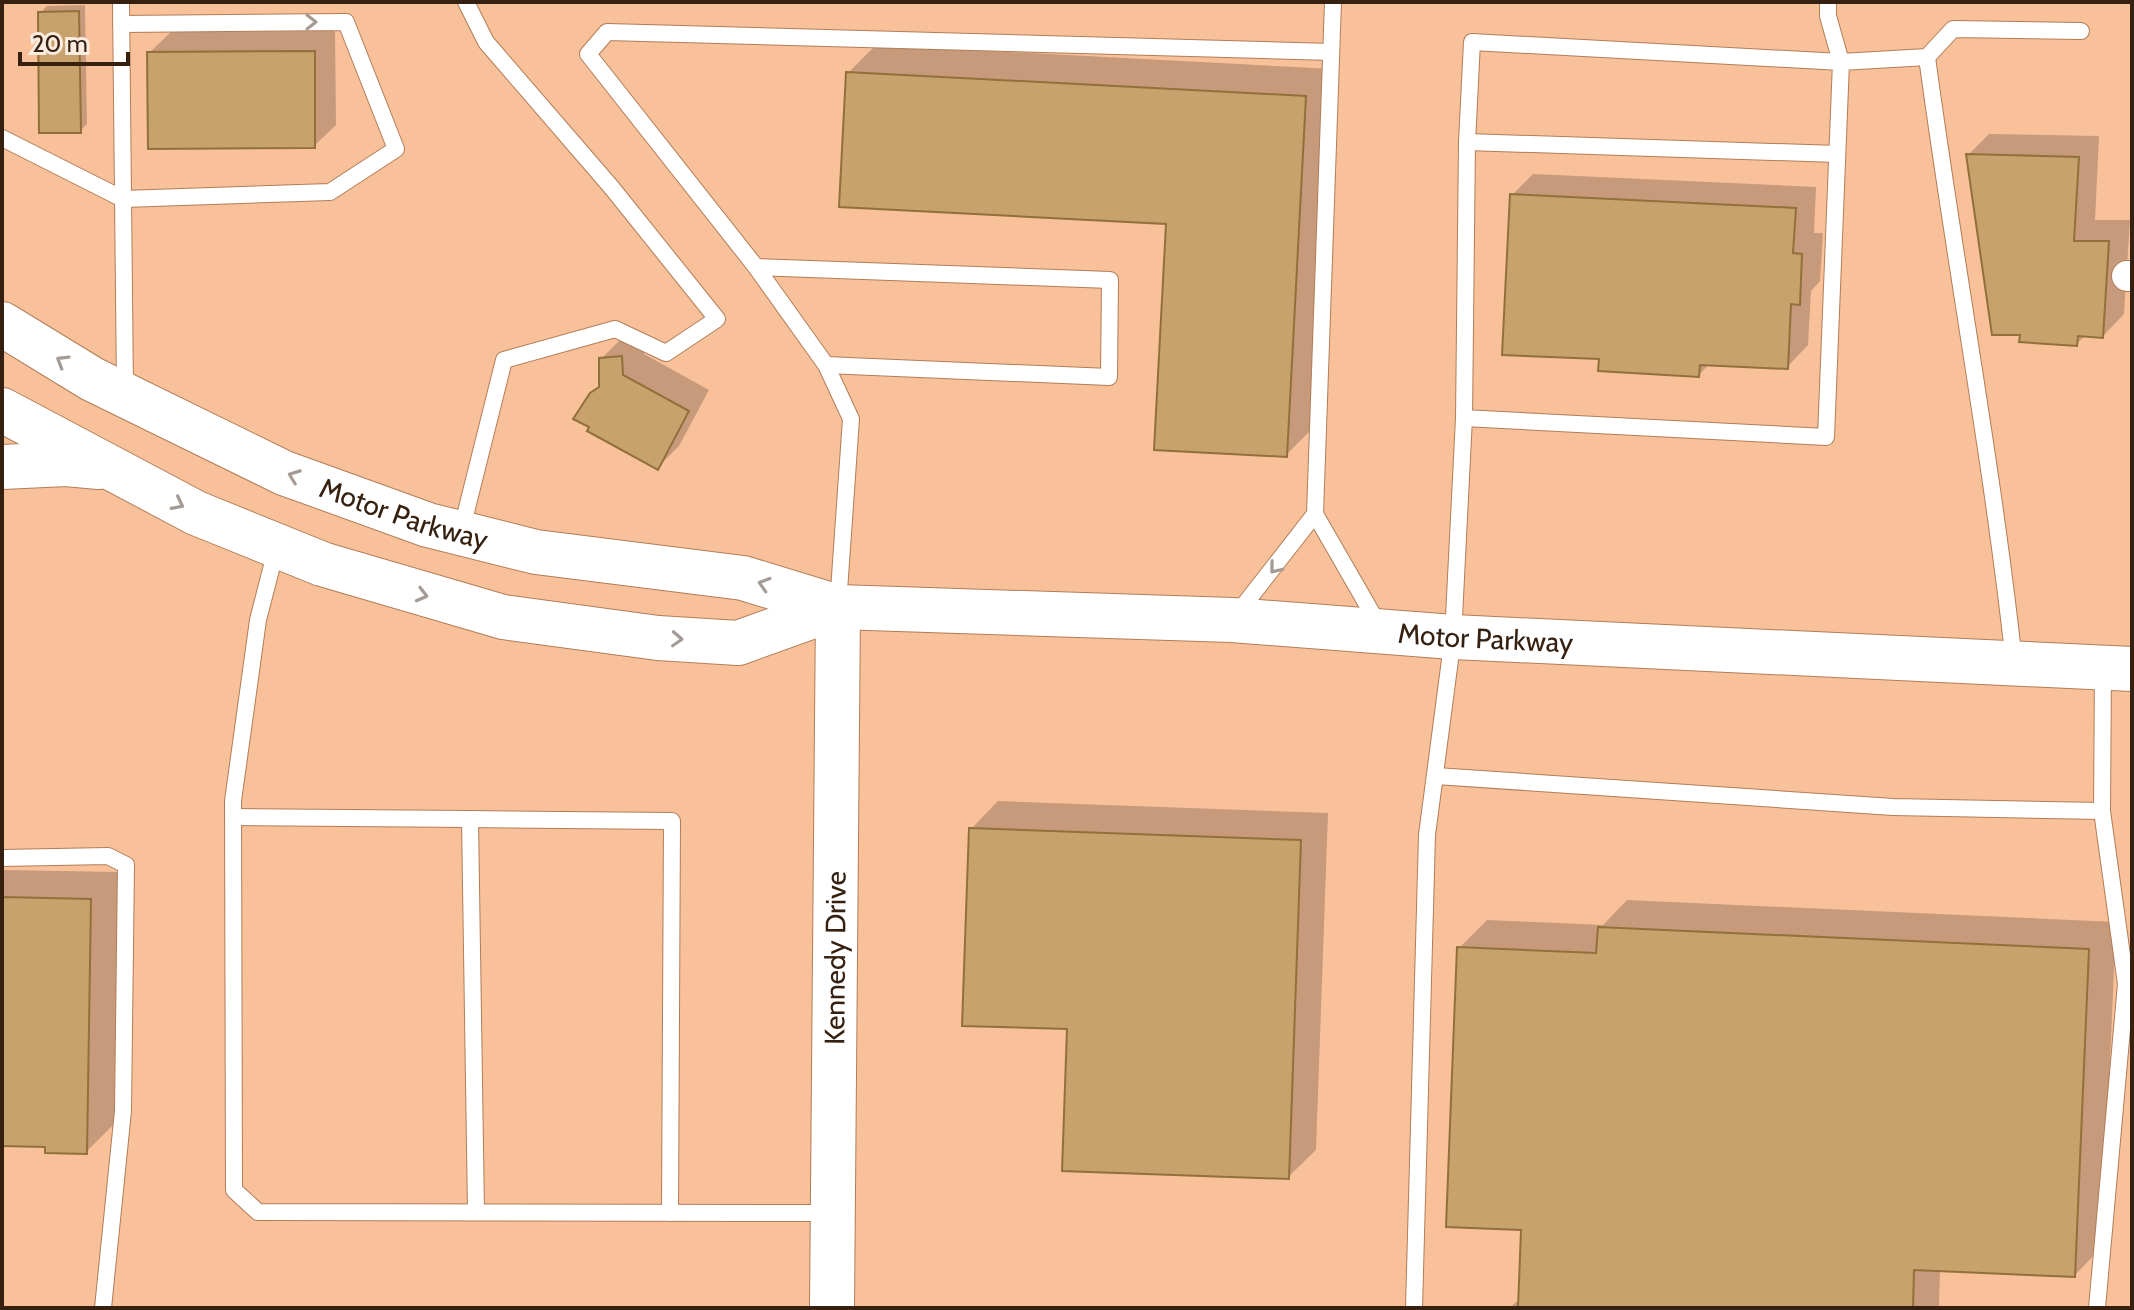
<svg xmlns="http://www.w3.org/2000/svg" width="2134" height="1310" viewBox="0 0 2134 1310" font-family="Cabin,sans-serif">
<rect width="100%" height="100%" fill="#f8c19a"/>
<g fill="#0003">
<path d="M85,5L87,124L80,131L40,13L47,6Z"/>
<path d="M335,31L336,125L314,146L149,53L171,32Z"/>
<path d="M876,45L1333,69L1314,427L1286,455L1168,222L848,73Z"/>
<path d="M1989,134L2099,136L2095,220H2130L2124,314L2103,336L2086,335L2076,344L2022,333L1968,155Z"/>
<path d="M1533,174L1816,187L1814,233H1823L1820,281L1811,291L1808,345L1787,367L1710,363L1699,375L1601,358L1512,195Z"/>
<path d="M643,336L644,354L709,390L679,446L658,467L591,394L601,385V359L623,337Z"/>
<path d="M998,801L1328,813L1316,1150L1288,1177L1069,1028L971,829Z"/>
<path d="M2,870L118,872L114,1124L87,1151L47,1145L2,1144Z"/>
<path d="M1627,900L2116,922L2102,1247L2075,1275L1940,1269L1939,1308H1510L1521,1297L1524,1228L1459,948L1487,920L1603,925Z"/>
</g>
<g fill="#c7a26d" stroke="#92703b" stroke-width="2">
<path d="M79,11L81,133H39L38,12Z"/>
<path d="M315,51V148L148,149L147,52Z"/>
<path d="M846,72L1306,96L1287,457L1154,450L1166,224L839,207Z"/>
<path d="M1966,154L2079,157L2074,241H2109L2103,338L2078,336L2077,346L2019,342L2020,335H1992Z"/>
<path d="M1510,194L1796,208L1793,253L1802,254L1800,305L1791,304L1788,369L1700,365L1699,377L1598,371L1599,359L1502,355Z"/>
<path d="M622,356L623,375L689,411L658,470L587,431L589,427L573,419L590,393L599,387V358Z"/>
<path d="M969,828L1301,840L1289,1179L1062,1171L1067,1029L962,1026Z"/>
<path d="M2,897L91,899L87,1154L45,1153V1147L2,1146Z"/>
<path d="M1598,927L2089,949L2075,1277L1914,1270L1913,1308H1518L1521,1230L1446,1227L1457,947L1596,953Z"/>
</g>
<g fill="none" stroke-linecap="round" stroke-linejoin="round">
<g stroke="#b17d58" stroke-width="18">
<g id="lane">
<path d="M121,2L125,390"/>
<path d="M1333,2L1315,514L1380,627"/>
<path d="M1828,2V16L1841,62L1826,437L1464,418L1467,142L1472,42L1841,62L1927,57C1954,259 1992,460 2014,662"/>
<path d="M1927,57L1953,29L2081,31"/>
<path d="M2,138L123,199L330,192L396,149L346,22L121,24"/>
<path d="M1467,142L1837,154"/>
<path d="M756,267L1110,280L1109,377L826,365"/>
<path d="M461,532L504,360L615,329L666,353L717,319L612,188L486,42L466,2"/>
<path d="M277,546L258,620L233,801L234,1190L258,1212L831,1213"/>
<path d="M838,605L851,419L826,365L756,267L588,54L607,32L1331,52"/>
<path d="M1237,614L1315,514"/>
<path d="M1436,776L1893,807L2102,811"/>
<path d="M233,817L470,819L476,1212"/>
<path d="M470,819L672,821L670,1213"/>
<path d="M2,858L108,856L126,865L123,1111L103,1308"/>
<path d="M1414,1308L1427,835L1453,637L1464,418"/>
<path d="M2097,1308L2126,984L2102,811L2103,668"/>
</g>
</g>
<g stroke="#b17d58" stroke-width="32">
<path id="street" d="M2127,276H2132"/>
</g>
<g stroke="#b17d58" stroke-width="46">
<g id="secondary">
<path id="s1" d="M2,324L92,379L284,473L428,525L536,552L743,578L838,607L1232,620L1453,637L2132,669"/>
<path d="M2,410L196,513L322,564L503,617L658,638L738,643L838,607"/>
<path d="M2,467L66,464L99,467"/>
<path id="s2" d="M832,1308L838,607"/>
</g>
</g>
<use href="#lane" stroke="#fff" stroke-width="16"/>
<use href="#street" stroke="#fff" stroke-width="30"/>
<use href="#secondary" stroke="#fff" stroke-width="44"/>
</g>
<defs><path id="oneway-chevron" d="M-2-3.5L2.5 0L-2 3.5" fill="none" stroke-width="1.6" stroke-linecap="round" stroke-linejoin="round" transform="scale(2)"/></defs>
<g stroke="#a59b94">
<use href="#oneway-chevron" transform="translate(311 22)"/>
<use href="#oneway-chevron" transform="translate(62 361) rotate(-149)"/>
<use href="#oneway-chevron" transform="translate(294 476) rotate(-159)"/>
<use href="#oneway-chevron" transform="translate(178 504) rotate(27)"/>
<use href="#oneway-chevron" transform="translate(1275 568) rotate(129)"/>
<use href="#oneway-chevron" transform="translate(764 584) rotate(-163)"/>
<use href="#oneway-chevron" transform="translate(422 595) rotate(15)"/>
<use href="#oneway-chevron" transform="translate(677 639) rotate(3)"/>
</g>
<g text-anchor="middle" stroke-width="7" stroke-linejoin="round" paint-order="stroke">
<g font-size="28" fill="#362111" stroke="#fcebdf">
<text dy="10" stroke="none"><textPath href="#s1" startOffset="446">Motor Parkway</textPath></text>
<text dy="10" stroke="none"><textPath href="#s1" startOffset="1540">Motor Parkway</textPath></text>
<text dy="10" stroke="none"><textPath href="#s2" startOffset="350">Kennedy Drive</textPath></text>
</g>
</g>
<rect width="2134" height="1310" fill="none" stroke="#362111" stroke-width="8"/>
<path d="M20 52v12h108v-12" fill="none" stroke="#362111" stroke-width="4"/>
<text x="32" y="52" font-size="24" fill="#362111" stroke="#fcebdf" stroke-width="6" paint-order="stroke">20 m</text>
</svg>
